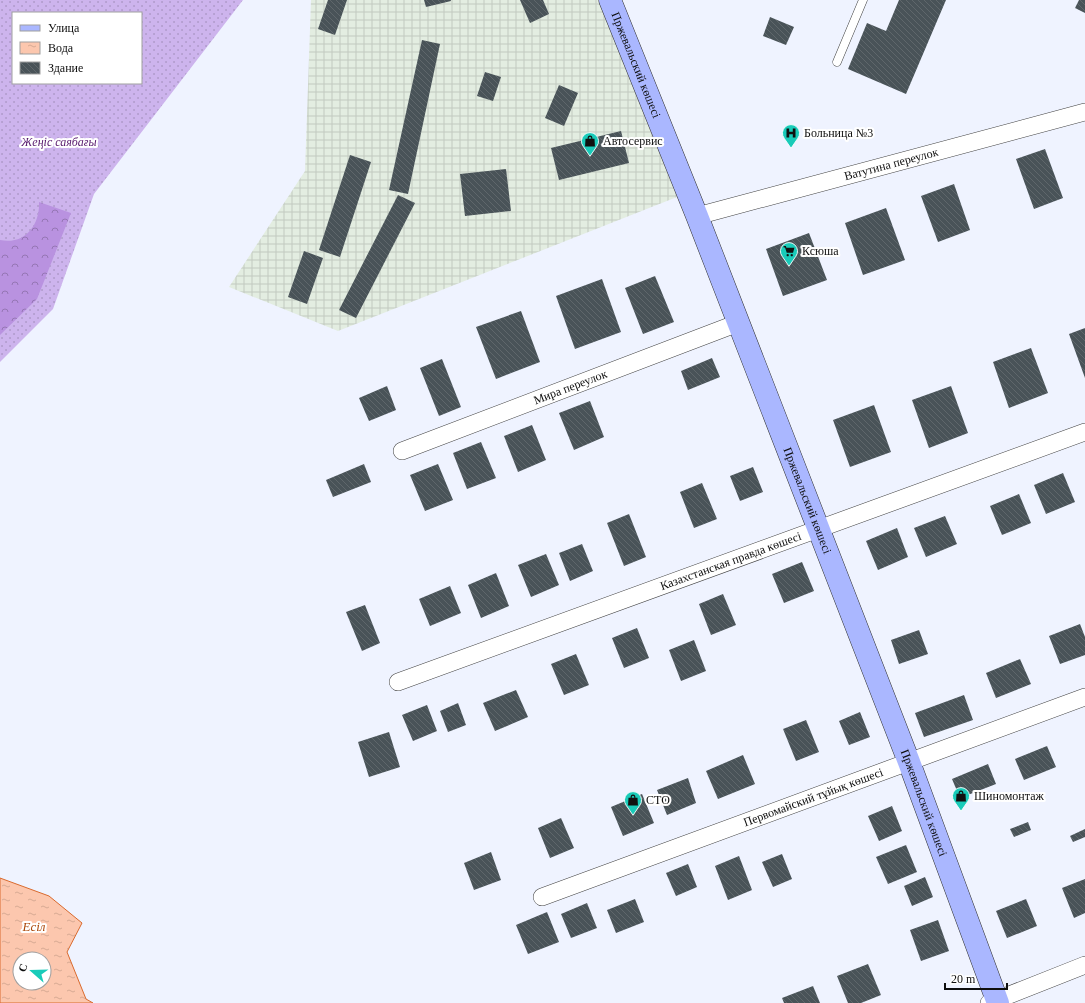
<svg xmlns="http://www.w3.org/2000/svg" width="1085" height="1003" viewBox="0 0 1085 1003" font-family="'Times New Roman',serif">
<defs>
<pattern id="industrial-grid" width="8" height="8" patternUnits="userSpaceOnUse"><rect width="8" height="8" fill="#e3ede1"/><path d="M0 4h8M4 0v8" fill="none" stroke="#c2cac0"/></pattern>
<pattern id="grass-dots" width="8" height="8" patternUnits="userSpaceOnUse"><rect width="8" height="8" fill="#cdb4ed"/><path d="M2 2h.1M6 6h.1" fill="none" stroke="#af9aca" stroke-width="1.8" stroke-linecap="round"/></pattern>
<pattern id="forest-crowns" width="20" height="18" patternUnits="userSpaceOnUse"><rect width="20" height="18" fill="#b992e0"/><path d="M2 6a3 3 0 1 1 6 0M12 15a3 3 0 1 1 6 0" fill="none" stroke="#9576b4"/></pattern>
<pattern id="water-ripples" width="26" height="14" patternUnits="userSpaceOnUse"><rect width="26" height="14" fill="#fcc7ae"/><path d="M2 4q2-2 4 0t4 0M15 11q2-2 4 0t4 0" fill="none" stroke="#d7aa94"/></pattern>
<pattern id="building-back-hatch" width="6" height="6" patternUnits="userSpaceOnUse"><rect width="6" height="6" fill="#495358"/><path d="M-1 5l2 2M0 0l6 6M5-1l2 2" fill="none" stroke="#5f676b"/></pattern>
</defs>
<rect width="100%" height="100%" fill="#eff3ff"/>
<path fill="url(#industrial-grid)" d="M311,0H598L677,197L338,331L229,287L305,171Z"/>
<path fill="url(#grass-dots)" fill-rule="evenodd" d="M0,0H243L94,194L53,309L0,362ZM13,13H141V83H13Z"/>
<path fill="url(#forest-crowns)" d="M39,202L71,213L37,299L0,335V240C25,245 40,225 39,202Z"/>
<path fill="url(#water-ripples)" stroke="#d96a2e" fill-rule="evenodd" d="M0,878L49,896L82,923L67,952L86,999L93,1003H0ZM20,959H44V983H20Z"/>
<g fill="url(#building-back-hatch)">
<path d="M328,0H347L335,35L318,29Z"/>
<path d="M424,0H451V1L426,7Z"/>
<path d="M520,0H543L549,14L530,23Z"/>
<path d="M899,0H946L906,94L848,69L867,23L886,31Z"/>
<path d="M1079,0H1085V13L1075,8Z"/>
<path d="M770,17L794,27L786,45L763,36Z"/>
<path d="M422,40L440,44L408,194L389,190Z"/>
<path d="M485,72L501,77L493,101L477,96Z"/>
<path d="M559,85L578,93L564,126L545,118Z"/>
<path d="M621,131L629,163L559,180L551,148Z"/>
<path d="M1045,149L1063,198L1034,209L1016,159Z"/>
<path d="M350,155L371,162L340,257L319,250Z"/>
<path d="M506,169L511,211L465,216L460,174Z"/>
<path d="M954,184L970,230L938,242L921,196Z"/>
<path d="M398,195L415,203L356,318L339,310Z"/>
<path d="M886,208L905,260L863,275L845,223Z"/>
<path d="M809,233L827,280L783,296L766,249Z"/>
<path d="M304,251L323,258L307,304L288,297Z"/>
<path d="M655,276L674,322L643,334L625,288Z"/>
<path d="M602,279L621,332L575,349L556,296Z"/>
<path d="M521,311L540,362L496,379L476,327Z"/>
<path d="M1085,328V378L1069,334Z"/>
<path d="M1031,348L1048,393L1009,408L993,362Z"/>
<path d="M712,358L720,377L688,390L681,371Z"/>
<path d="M442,359L461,407L439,416L420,368Z"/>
<path d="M387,386L396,410L369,421L359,398Z"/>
<path d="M951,386L968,433L929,448L912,400Z"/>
<path d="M590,401L604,437L574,450L559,413Z"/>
<path d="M874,405L891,452L850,467L833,420Z"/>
<path d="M532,425L546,460L518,472L504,436Z"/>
<path d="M481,442L496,478L467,489L453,453Z"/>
<path d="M364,464L371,482L333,497L326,480Z"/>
<path d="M438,464L453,500L425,511L410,475Z"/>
<path d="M753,467L763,492L740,501L730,476Z"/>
<path d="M1063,473L1075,502L1046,514L1034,485Z"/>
<path d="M702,483L717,519L694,528L680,492Z"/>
<path d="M1019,494L1031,523L1002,535L990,506Z"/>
<path d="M629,514L646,557L624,566L607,523Z"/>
<path d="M945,516L957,544L926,557L914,528Z"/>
<path d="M897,528L908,557L878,570L866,541Z"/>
<path d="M582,544L593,571L570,581L559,553Z"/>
<path d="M546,554L559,585L531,597L518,565Z"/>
<path d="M802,562L814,591L784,603L772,574Z"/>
<path d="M496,573L509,606L481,618L468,585Z"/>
<path d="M450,586L461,613L430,626L419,599Z"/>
<path d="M723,594L736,625L711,635L699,604Z"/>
<path d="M365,605L380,643L362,651L346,612Z"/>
<path d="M1080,624L1085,637V655L1060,664L1049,636Z"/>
<path d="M637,628L649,658L624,668L612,638Z"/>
<path d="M919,630L928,654L899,664L891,640Z"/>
<path d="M694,640L706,671L681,681L669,650Z"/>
<path d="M576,654L589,685L564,695L551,664Z"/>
<path d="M1020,659L1031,684L996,698L986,673Z"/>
<path d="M516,690L528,717L495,731L483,703Z"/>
<path d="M964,695L973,720L924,737L915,713Z"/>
<path d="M458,703L466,725L448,732L440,711Z"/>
<path d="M427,705L437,731L413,741L402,715Z"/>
<path d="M860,712L870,737L849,745L839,721Z"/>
<path d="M806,720L819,752L796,761L783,729Z"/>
<path d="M389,732L400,767L369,777L358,742Z"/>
<path d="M1047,746L1056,767L1024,780L1015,759Z"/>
<path d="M743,755L755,784L718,799L706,771Z"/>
<path d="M988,764L996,784L960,798L952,779Z"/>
<path d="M688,778L696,803L667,815L657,790Z"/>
<path d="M642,794L654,823L623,836L611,807Z"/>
<path d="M892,806L902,831L879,841L868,816Z"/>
<path d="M561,818L574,848L550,858L538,828Z"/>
<path d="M1028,822L1031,830L1014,837L1010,829Z"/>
<path d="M1085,829V837L1073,842L1070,836Z"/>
<path d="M906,845L917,872L888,884L876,857Z"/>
<path d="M491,852L501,880L474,890L464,863Z"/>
<path d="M782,854L792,879L773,887L762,862Z"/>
<path d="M739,856L752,890L728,900L715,866Z"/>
<path d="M688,864L697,887L676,896L666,873Z"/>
<path d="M925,877L933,897L912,906L904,886Z"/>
<path d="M1085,879V913L1074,918L1062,888Z"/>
<path d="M635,899L644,922L616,933L607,910Z"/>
<path d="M1026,899L1037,926L1007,938L996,911Z"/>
<path d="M587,903L597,928L571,938L561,914Z"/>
<path d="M547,912L559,942L528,954L516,925Z"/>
<path d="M938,920L949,951L921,961L910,930Z"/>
<path d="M868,964L881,995L861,1003H848L837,976Z"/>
<path d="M813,986L820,1003H784L782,998Z"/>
</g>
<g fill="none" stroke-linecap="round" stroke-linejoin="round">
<g stroke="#414141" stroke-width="9">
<path id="lane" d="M837,62L863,0"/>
</g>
<g stroke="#414141" stroke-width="18">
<g id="street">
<path id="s1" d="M697,216L1085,112"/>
<path id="s2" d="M402,451L738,323"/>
<path id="s3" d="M398,682L1085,432"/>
<path id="s4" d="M542,897L1085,697"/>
<path d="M989,1003L1085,965"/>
</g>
</g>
<g stroke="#303030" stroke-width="23">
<g id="secondary">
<path id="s5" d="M610,0L697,216L909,762L998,1003"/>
</g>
</g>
<use href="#lane" stroke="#fff" stroke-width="8"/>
<use href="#street" stroke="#fff" stroke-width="17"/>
<use href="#secondary" stroke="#aab7ff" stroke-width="22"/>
</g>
<defs>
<g id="hospital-pin" transform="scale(0.9)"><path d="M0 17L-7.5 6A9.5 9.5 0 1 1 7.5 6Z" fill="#19cbb9" stroke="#fff"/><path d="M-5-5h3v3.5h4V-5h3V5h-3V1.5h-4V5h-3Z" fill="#111"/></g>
<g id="shop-pin" transform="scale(0.9)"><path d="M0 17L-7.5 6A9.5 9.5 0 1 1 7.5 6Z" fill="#19cbb9" stroke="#fff"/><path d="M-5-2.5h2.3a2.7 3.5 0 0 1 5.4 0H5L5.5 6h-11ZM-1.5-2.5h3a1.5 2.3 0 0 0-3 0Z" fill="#111"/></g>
<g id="supermarket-pin" transform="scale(0.9)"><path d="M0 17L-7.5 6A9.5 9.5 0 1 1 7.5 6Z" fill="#19cbb9" stroke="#fff"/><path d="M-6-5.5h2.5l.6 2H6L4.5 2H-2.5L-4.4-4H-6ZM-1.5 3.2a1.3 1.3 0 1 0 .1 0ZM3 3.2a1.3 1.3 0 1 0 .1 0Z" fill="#111"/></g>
</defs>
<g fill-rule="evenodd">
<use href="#hospital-pin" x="791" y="133"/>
<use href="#shop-pin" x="590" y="141"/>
<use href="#supermarket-pin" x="789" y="251"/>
<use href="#shop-pin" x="961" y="796"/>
<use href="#shop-pin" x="633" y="800"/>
</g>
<g text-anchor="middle" stroke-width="4" stroke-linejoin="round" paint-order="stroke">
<g font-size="12" fill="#0e0e0e" stroke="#fff">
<text dy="4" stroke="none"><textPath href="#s5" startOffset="70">Пржевальский көшесі</textPath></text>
<text dy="4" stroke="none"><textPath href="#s1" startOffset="201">Ватутина переулок</textPath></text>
<text dy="4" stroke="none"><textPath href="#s2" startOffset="180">Мира переулок</textPath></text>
<text dy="4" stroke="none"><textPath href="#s5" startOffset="538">Пржевальский көшесі</textPath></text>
<text dy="4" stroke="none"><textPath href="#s3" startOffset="354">Казахстанская правда көшесі</textPath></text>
<text dy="4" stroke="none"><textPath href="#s4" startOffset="289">Первомайский тұйық көшесі</textPath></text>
<text dy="4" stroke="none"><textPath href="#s5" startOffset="862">Пржевальский көшесі</textPath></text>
</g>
<g font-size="12" fill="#0e0e0e" stroke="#fff" text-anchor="start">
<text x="804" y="137">Больница №3</text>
<text x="603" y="145">Автосервис</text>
<text x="802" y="255">Ксюша</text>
<text x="974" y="800">Шиномонтаж</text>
<text x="646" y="804">СТО</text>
</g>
<g font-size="12" font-style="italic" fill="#56186c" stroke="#fff">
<text x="59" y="146">Жеңіс саябағы</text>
</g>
<g font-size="13" font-style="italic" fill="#ab490b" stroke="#fff">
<text x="34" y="931">Есіл</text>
</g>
</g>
<rect x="12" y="12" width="130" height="72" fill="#ffffff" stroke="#9f9f9f"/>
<rect x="20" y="25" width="20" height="6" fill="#aab7ff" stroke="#9f9f9f"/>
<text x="48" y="32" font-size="12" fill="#0e0e0e">Улица</text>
<rect x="20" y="42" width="20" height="12" fill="url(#water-ripples)" stroke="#9f9f9f"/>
<text x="48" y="52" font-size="12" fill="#0e0e0e">Вода</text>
<rect x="20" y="62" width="20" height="12" fill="url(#building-back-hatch)" stroke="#9f9f9f"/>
<text x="48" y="72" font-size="12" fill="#0e0e0e">Здание</text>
<g transform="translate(32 971) rotate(290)"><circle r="19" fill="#ffffff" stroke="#9f9f9f"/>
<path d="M0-3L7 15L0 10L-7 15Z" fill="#19cbb9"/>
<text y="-6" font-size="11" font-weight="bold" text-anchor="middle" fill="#0e0e0e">С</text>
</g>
<path d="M945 983v6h62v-6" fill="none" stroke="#0e0e0e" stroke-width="2"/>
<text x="951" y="983" font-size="12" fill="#0e0e0e" stroke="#ffffff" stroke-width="3" paint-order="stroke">20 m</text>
</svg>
